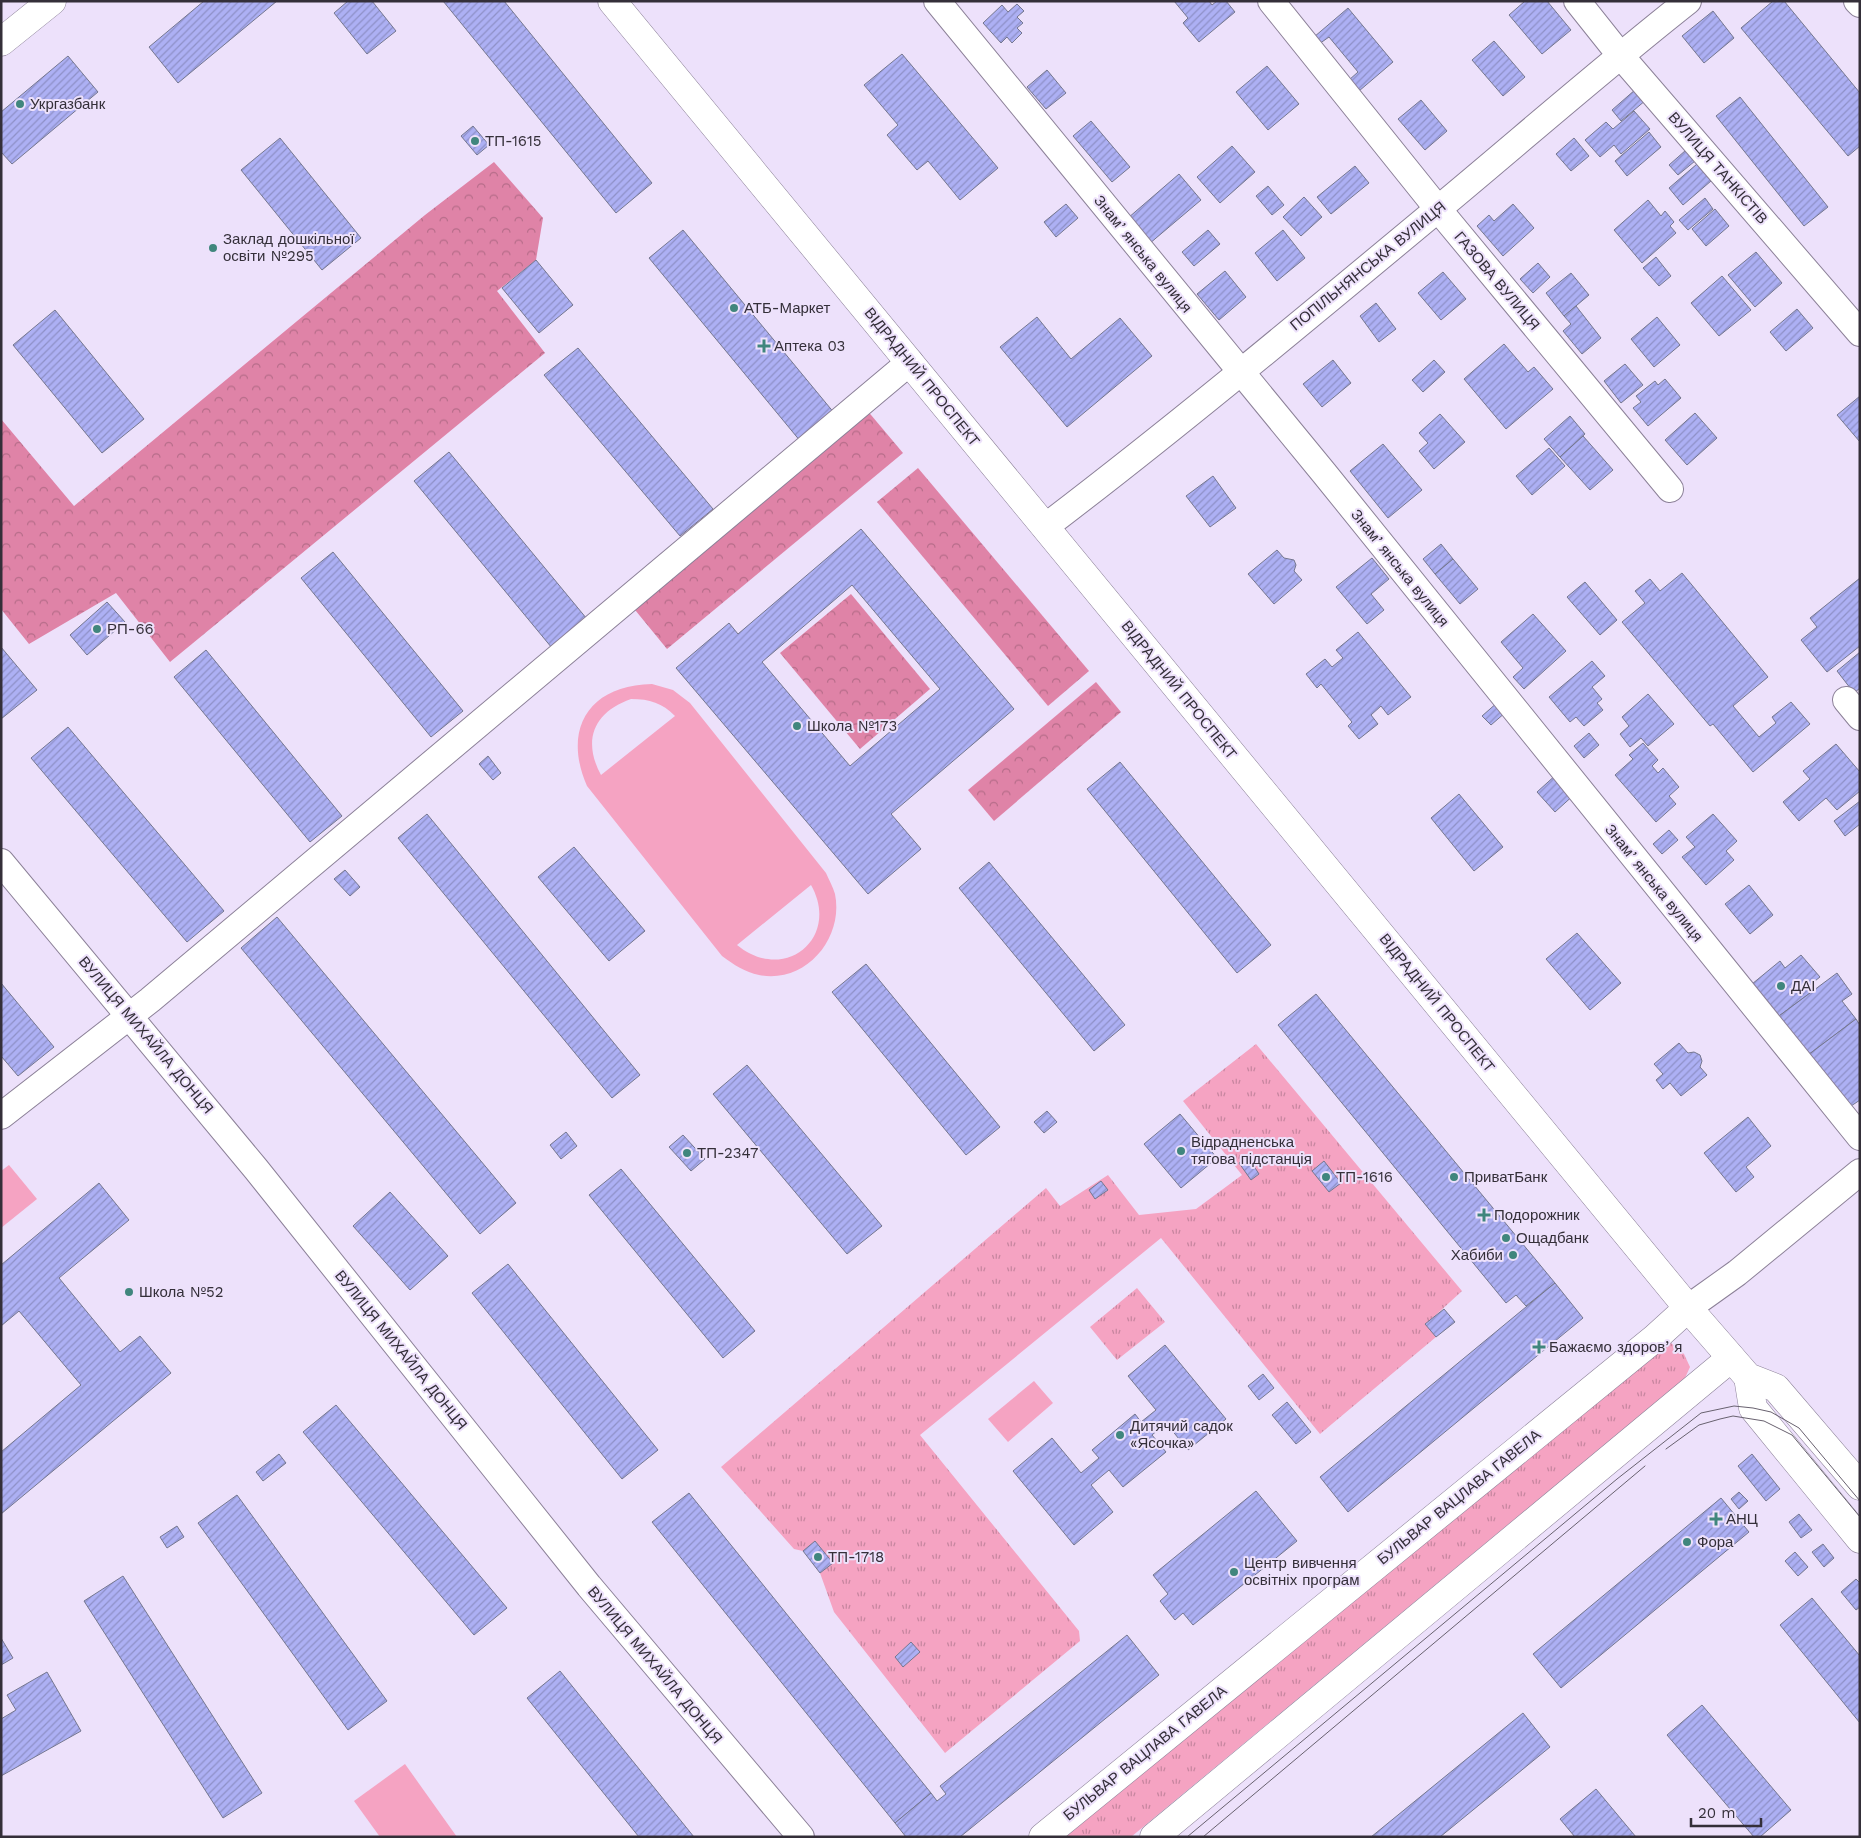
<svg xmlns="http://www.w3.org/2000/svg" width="1861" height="1838" viewBox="0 0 1861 1838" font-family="'Work Sans',sans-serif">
<defs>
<pattern id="grass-tufts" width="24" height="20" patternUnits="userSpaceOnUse" patternTransform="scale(1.25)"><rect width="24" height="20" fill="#f5a3c2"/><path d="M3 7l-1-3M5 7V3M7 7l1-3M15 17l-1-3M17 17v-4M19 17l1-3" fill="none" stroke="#c7859f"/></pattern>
<pattern id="forest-crowns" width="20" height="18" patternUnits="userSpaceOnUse" patternTransform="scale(1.25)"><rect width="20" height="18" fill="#df83a7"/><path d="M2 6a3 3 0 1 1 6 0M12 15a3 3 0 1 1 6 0" fill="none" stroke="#b66c89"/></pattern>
<pattern id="building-hatch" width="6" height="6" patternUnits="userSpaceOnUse" patternTransform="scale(1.25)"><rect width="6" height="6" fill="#adb0f4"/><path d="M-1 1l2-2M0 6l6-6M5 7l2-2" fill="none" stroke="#8e90c7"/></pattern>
</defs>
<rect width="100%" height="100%" fill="#ede1fb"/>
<g fill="url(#grass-tufts)">
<path d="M1256,1044L1462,1291L1426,1324L1436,1337L1320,1434L1161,1238L920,1435L1079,1631L1080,1641L945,1753L834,1612L820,1573L832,1563L815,1541L803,1551L794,1549L721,1467L1046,1188L1060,1206L1108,1175L1139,1215L1196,1209L1242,1175L1183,1101Z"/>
<path d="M1137,1288L1165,1322L1117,1360L1090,1327Z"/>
<path d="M1658,1343H1671L1684,1354L1690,1367L1685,1378L1131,1837H1060Z"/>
</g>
<g fill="url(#forest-crowns)">
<path d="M494,162L543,218L536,260L497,291L545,353L170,662L116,593L29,644L1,609V419L74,506L425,215Z"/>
<path d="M866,409L903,453L667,649L631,605Z"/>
<path d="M918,468L1089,671L1048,706L877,502Z"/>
<path d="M851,594L930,689L860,749L780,653Z"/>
<path d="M1096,682L1121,712L994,821L968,790Z"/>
</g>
<g fill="#f5a3c2" fill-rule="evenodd">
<path d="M652,684L673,690L690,703L826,873C829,880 833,887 835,894C844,938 806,984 759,975C745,972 734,965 722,956L587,786C562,729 589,685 652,684ZM631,699C650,699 662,703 675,716L601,775C582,740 594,712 631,699ZM811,885C841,938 784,984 737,945Z"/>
<path d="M9,1165L37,1199L1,1228V1171Z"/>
<path d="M1034,1381L1053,1403L1008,1442L988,1419Z"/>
<path d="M405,1764L457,1837H380L354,1801Z"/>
</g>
<g fill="url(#building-hatch)" stroke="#75778f" fill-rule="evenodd">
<path d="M204,1H277L178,83L149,47Z"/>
<path d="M348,1H372L396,31L367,54L334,13Z"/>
<path d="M443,1H504L652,183L616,213Z"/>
<path d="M1174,1H1209L1212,5L1217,1H1226L1235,12L1199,42L1183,23L1188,18Z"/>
<path d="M1525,1H1547L1571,30L1542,54L1509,15Z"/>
<path d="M1773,1H1784L1860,93V146L1848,156L1741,28Z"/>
<path d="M1017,4L1024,11L1017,17L1023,23L1017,28L1022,33L1012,43L1007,37L1001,43L983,23L1002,5L1008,12Z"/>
<path d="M1348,8L1393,62L1359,91L1349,80L1358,72L1329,37L1319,44L1314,37Z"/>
<path d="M1713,11L1734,38L1704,63L1682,36Z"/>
<path d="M1494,41L1525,77L1503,96L1472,60Z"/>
<path d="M902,54L998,168L960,200L928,161L917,170L887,135L898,125L864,85Z"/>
<path d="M68,56L98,92L12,164L1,152V112Z"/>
<path d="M1267,66L1299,104L1268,130L1236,92Z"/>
<path d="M1047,70L1066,93L1046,109L1027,87Z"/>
<path d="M1636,89L1646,100L1621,121L1612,110Z"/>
<path d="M1740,97L1828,207L1804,226L1716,116Z"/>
<path d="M1421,100L1447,131L1425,150L1398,119Z"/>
<path d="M1634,111L1650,129L1621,154L1614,145L1600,157L1585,140L1606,122L1613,129Z"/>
<path d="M1091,121L1130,167L1112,182L1073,136Z"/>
<path d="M473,126L489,145L477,155L461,136Z"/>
<path d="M1649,132L1661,147L1627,176L1615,161Z"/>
<path d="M280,138L361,238L322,270L241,170Z"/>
<path d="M1574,138L1589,156L1571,171L1556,154Z"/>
<path d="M1232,146L1255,172L1220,203L1197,177Z"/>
<path d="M1686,150L1695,161L1678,175L1669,165Z"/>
<path d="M1697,164L1711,181L1683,205L1669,188Z"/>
<path d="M1355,166L1369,183L1331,214L1317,197Z"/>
<path d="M1179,174L1201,200L1149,244L1128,218Z"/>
<path d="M1268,186L1284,205L1272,215L1256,196Z"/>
<path d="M1304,197L1322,217L1301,236L1283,217Z"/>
<path d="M1705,198L1713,209L1688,230L1679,220Z"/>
<path d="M1648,200L1661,216L1665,211L1674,222L1670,226L1676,233L1642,263L1614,230Z"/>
<path d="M1066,204L1078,218L1056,237L1044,222Z"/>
<path d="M1513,204L1534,228L1503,256L1477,226L1489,215L1494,221Z"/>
<path d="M1715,209L1729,226L1706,246L1692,229Z"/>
<path d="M683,230L835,414L801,442L649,258Z"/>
<path d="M1208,230L1220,244L1194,266L1182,252Z"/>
<path d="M1283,230L1305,258L1277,281L1255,253Z"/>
<path d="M1756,252L1782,283L1755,307L1728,275Z"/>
<path d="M1656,257L1671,276L1659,286L1643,268Z"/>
<path d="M536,260L573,305L539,333L502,288Z"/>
<path d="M1538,263L1550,277L1533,293L1520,279Z"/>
<path d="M1225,271L1246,297L1219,320L1197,294Z"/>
<path d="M1443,272L1466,299L1441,320L1418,293Z"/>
<path d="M1571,273L1589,295L1564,316L1546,293Z"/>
<path d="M1722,276L1751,310L1719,336L1691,303Z"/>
<path d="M1376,303L1396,329L1379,342L1360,316Z"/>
<path d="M1576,306L1601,338L1582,354L1563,331L1571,324L1564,316Z"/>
<path d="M1797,309L1813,328L1786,351L1770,332Z"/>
<path d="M55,310L144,419L102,453L13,345Z"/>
<path d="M1037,317L1071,359L1120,318L1152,356L1067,427L1000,347Z"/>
<path d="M1657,317L1680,345L1654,367L1631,339Z"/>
<path d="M1504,344L1528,372L1534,367L1553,389L1506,429L1464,379Z"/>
<path d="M578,348L713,509L680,536L544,375Z"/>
<path d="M1333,360L1351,383L1322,407L1303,384Z"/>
<path d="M1434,360L1445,372L1423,392L1412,380Z"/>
<path d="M1625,364L1643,385L1621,403L1604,381Z"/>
<path d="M1665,379L1681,398L1648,426L1633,408L1641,402L1636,396L1655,381L1658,385Z"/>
<path d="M1860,396V442L1837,415Z"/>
<path d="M1695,413L1717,438L1687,465L1665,440Z"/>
<path d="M1440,414L1465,442L1434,469L1419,451L1428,443L1419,433Z"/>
<path d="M1570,416L1585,434L1560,457L1544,439Z"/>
<path d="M1583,436L1613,470L1590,490L1560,457Z"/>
<path d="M1383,444L1422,490L1388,518L1350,471Z"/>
<path d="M1549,448L1565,466L1532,495L1516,476Z"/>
<path d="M449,452L587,619L552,648L414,481Z"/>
<path d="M1213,476L1236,508L1210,527L1186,496Z"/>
<path d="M861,529L1014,709L891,814L921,849L868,894L676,668L729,623L738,634ZM852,585L940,689L850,766L762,662Z"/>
<path d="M1441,544L1453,559L1435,574L1423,559Z"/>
<path d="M1277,550L1284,558L1294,560L1296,565L1294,571L1302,580L1274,604L1248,574Z"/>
<path d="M333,552L463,711L431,737L301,578Z"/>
<path d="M1372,558L1389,579L1371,594L1384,610L1367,624L1336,587Z"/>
<path d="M1453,559L1478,589L1460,604L1435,574Z"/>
<path d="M1682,573L1768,677L1733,706L1759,737L1776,723L1772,717L1791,702L1810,724L1753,772L1713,724L1710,726L1622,622L1645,603L1635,591L1650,579L1660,591Z"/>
<path d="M1860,578V646L1827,672L1801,640L1817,627L1810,618Z"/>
<path d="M1585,582L1617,620L1600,635L1567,597Z"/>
<path d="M107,602L125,622L87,655L70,635Z"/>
<path d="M1533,614L1566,651L1524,689L1513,677L1523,668L1501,642Z"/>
<path d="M1358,632L1411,697L1388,715L1381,706L1371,715L1378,724L1359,739L1348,726L1352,722L1321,684L1317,688L1306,674L1325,659L1332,667L1343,658L1336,650Z"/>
<path d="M1,647L37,690L1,719Z"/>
<path d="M206,650L342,816L310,842L174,677Z"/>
<path d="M1860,652V688L1854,693L1837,671Z"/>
<path d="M1592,661L1605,676L1592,687L1602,699L1597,703L1603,710L1584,726L1576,717L1570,722L1549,697Z"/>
<path d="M1648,694L1674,724L1648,746L1641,738L1630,747L1620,734L1629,726L1622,717Z"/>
<path d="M1498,702L1506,712L1491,725L1482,716Z"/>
<path d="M68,727L224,911L187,942L31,758Z"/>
<path d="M1589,733L1599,745L1584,758L1574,746Z"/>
<path d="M1643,743L1658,760L1652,766L1658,773L1663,768L1679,787L1669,796L1676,804L1656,822L1615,775L1633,759L1629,755Z"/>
<path d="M1836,744L1860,772V791L1837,810L1826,798L1799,821L1783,802L1810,779L1803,771Z"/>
<path d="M488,756L501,773L493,780L479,764Z"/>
<path d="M1120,762L1271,945L1237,973L1087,789Z"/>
<path d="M1558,773L1576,793L1555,812L1537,792Z"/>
<path d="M1459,794L1503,847L1474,871L1431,818Z"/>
<path d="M1860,801V824L1845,836L1834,821Z"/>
<path d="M427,814L640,1075L612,1098L398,838Z"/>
<path d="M1713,814L1737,841L1726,851L1734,860L1706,885L1682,857L1695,847L1686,837Z"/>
<path d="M1669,830L1678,840L1662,854L1653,844Z"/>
<path d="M574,847L645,931L609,961L538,877Z"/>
<path d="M989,862L1125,1025L1094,1051L959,888Z"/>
<path d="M345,870L360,887L350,896L334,879Z"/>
<path d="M1749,885L1773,915L1750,934L1725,904Z"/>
<path d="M277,917L516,1203L480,1234L241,948Z"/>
<path d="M1577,933L1621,983L1590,1010L1546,959Z"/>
<path d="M1801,955L1820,977L1806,988L1810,993L1779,1016L1752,984L1780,961L1785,968Z"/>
<path d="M866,964L1000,1127L966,1155L832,992Z"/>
<path d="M1837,973L1852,994L1842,1001L1856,1019L1808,1055L1779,1016Z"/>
<path d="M1,983L54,1047L18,1076L1,1056Z"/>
<path d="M1316,994L1555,1283L1526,1306L1516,1295L1506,1303L1278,1025Z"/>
<path d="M1856,1019L1860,1025V1100L1848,1108L1808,1055Z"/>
<path d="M1679,1043L1688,1053L1694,1052L1700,1055L1702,1061L1700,1067L1707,1075L1681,1096L1670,1083L1663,1089L1656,1080L1663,1074L1654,1064Z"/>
<path d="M747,1065L882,1226L847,1254L713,1094Z"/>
<path d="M1047,1111L1057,1122L1044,1133L1034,1122Z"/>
<path d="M1180,1114L1217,1158L1181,1188L1144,1144Z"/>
<path d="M1748,1117L1771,1146L1746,1167L1754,1177L1736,1192L1704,1153Z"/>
<path d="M566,1132L577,1146L561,1159L550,1145Z"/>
<path d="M683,1135L705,1159L691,1171L669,1147Z"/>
<path d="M1248,1157L1259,1174L1251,1180L1239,1163Z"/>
<path d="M1324,1161L1341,1183L1329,1192L1312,1171Z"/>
<path d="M621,1169L755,1331L723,1358L589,1195Z"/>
<path d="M1101,1181L1108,1190L1095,1199L1089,1190Z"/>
<path d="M99,1183L129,1220L59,1278L120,1352L140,1336L171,1373L1,1514V1452L81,1385L19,1311L1,1326V1265Z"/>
<path d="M390,1192L448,1256L410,1290L353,1226Z"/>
<path d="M508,1264L658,1450L622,1479L472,1293Z"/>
<path d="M1555,1283L1583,1318L1348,1512L1320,1477Z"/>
<path d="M1444,1309L1455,1322L1436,1337L1425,1324Z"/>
<path d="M1165,1345L1226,1419L1188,1450L1166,1423L1152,1435L1166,1452L1123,1487L1109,1470L1091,1485L1113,1512L1074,1545L1013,1471L1052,1438L1081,1473L1099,1458L1092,1450L1135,1414L1141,1422L1156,1410L1128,1376Z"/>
<path d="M1263,1374L1274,1388L1259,1400L1248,1386Z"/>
<path d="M1287,1402L1311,1432L1296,1444L1272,1415Z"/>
<path d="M336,1405L507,1608L474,1635L303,1432Z"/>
<path d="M279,1454L286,1463L263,1481L256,1472Z"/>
<path d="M1752,1454L1780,1489L1766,1501L1738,1466Z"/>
<path d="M1256,1491L1297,1541L1193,1625L1183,1613L1175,1620L1160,1601L1168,1594L1153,1575Z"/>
<path d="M1739,1492L1748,1501L1739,1509L1731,1499Z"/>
<path d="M689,1493L931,1793L895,1823L652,1522Z"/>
<path d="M237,1495L387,1701L348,1730L198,1523Z"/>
<path d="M1721,1498L1749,1532L1561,1688L1533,1654Z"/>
<path d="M1799,1514L1812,1530L1801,1538L1789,1522Z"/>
<path d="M177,1526L184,1537L167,1548L160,1537Z"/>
<path d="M815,1541L833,1563L820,1573L803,1551Z"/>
<path d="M1823,1544L1834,1558L1824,1567L1812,1552Z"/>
<path d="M1795,1552L1808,1567L1798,1576L1785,1561Z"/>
<path d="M123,1576L262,1793L223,1818L84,1601Z"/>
<path d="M1856,1579L1860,1583V1607L1856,1610L1841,1592Z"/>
<path d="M1812,1598L1860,1656V1723L1780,1625Z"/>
<path d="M1127,1635L1159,1675L960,1837H906L895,1823L931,1793L937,1801L946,1794L940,1786Z"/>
<path d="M1,1638L13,1658L1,1665Z"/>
<path d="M911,1642L920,1652L903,1667L895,1657Z"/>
<path d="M560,1671L694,1837H639L527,1698Z"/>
<path d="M47,1672L81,1731L1,1776V1719L16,1710L7,1695Z"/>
<path d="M1702,1705L1791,1810L1760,1837H1754L1667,1735Z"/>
<path d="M1523,1713L1550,1747L1440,1837H1371Z"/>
<path d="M1596,1789L1636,1837H1575L1560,1819Z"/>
</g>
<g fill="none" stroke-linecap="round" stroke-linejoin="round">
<g stroke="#8c8198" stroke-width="28">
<g id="minor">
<path d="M937,1L1324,473L1860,1137"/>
<path d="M1271,1L1438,209L1670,489"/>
<path d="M1577,1L1620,55L1860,333"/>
<path d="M1857,1L1860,4"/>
<path d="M1045,527C1179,425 1308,317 1438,209C1521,140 1603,68 1688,1"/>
<path d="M1846,700L1860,717"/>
<path d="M1,862L256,1169L589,1586L801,1837"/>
<path d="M1,1116L150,1000L910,362"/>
<path d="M1688,1308L1737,1273L1860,1172"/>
</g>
</g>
<g stroke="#8c8198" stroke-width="29">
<path id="tertiary" d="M1,42L52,1"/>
</g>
<g stroke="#8c8198" stroke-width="29">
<g id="secondary">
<path d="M612,1L1688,1308L1748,1377L1776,1388L1860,1486"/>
<path d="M1748,1377L1753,1408L1860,1539"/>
<path d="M1043,1837L1655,1338L1688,1308"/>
<path d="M1154,1837L1731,1358"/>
</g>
</g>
<use href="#minor" stroke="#fff" stroke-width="26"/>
<use href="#tertiary" stroke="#fff" stroke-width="28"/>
<use href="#secondary" stroke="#fff" stroke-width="28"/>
<g stroke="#68616f" stroke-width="1">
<path d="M1666,1449L1699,1425L1720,1419L1733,1416L1764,1421L1792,1435L1860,1517"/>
<path d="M1187,1837L1617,1479L1701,1413L1734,1406L1753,1408L1771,1412L1799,1428L1860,1501"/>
<path d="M1203,1837L1645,1466"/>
</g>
</g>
<g fill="#40867d" stroke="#ede1fb" stroke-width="2">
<circle cx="20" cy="104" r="5"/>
<circle cx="475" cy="141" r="5"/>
<circle cx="213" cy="248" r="5"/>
<circle cx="734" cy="308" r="5"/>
<path d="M761.5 338.5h5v5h5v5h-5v5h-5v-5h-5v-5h5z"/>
<circle cx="97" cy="629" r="5"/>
<circle cx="797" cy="726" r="5"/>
<circle cx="1781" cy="986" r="5"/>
<circle cx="1181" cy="1151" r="5"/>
<circle cx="687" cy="1153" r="5"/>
<circle cx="1326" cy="1177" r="5"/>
<circle cx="1454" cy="1177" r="5"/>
<path d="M1481.5 1207.5h5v5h5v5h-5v5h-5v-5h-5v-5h5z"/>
<circle cx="1506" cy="1238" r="5"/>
<circle cx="1513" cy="1255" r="5"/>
<circle cx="129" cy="1292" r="5"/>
<path d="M1536.5 1339.5h5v5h5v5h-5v5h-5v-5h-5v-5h5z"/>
<circle cx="1120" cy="1435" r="5"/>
<path d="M1713.5 1511.5h5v5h5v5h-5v5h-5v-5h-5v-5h5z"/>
<circle cx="1687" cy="1542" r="5"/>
<circle cx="818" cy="1557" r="5"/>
<circle cx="1234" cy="1572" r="5"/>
</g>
<g text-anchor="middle" stroke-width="4" stroke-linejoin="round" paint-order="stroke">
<g font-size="15" fill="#342f39" stroke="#ede1fb" text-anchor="start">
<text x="30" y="109">Укргазбанк</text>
<text x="485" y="146">ТП-1615</text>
<text x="223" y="244">Заклад дошкільної<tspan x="223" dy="17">освіти №295</tspan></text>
<text x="744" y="313">АТБ-Маркет</text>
<text x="774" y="351">Аптека 03</text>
<text x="107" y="634">РП-66</text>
<text x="807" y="731">Школа №173</text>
<text x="1791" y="991">ДАІ</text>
<text x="1191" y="1147">Відрадненська<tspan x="1191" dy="17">тягова підстанція</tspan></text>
<text x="697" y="1158">ТП-2347</text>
<text x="1336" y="1182">ТП-1616</text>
<text x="1464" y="1182">ПриватБанк</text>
<text x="1494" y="1220">Подорожник</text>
<text x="1516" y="1243">Ощадбанк</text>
<text x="1503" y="1260" text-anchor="end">Хабиби</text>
<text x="139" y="1297">Школа №52</text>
<text x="1549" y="1352">Бажаємо здоровʼя</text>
<text x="1130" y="1431">Дитячий садок<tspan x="1130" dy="17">«Ясочка»</tspan></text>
<text x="1726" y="1524">АНЦ</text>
<text x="1697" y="1547">Фора</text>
<text x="828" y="1562">ТП-1718</text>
<text x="1244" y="1568">Центр вивчення<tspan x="1244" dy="17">освітніх програм</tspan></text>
</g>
<g font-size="15" fill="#342f39" stroke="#ede1fb">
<text transform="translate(1718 168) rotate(49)" y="5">ВУЛИЦЯ ТАНКІСТІВ</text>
<text transform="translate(1143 254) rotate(51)" y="5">Знамʼянська вулиця</text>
<text transform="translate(1368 266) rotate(-39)" y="5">ПОПІЛЬНЯНСЬКА ВУЛИЦЯ</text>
<text transform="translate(1497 281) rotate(50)" y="5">ГАЗОВА ВУЛИЦЯ</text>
<text transform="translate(922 377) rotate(51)" y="5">ВІДРАДНИЙ ПРОСПЕКТ</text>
<text transform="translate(1400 568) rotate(51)" y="5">Знамʼянська вулиця</text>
<text transform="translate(1179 690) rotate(51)" y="5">ВІДРАДНИЙ ПРОСПЕКТ</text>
<text transform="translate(1654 883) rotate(51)" y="5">Знамʼянська вулиця</text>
<text transform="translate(1437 1003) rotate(51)" y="5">ВІДРАДНИЙ ПРОСПЕКТ</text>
<text transform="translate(146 1035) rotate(50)" y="5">ВУЛИЦЯ МИХАЙЛА ДОНЦЯ</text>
<text transform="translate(401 1350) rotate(51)" y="5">ВУЛИЦЯ МИХАЙЛА ДОНЦЯ</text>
<text transform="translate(1459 1497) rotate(-39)" y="5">БУЛЬВАР ВАЦЛАВА ГАВЕЛА</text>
<text transform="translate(655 1665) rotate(50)" y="5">ВУЛИЦЯ МИХАЙЛА ДОНЦЯ</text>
<text transform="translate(1145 1753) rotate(-39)" y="5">БУЛЬВАР ВАЦЛАВА ГАВЕЛА</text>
</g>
</g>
<rect width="1861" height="1838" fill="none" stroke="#342f39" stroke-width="5"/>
<path d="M1691 1818v8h70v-8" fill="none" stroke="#342f39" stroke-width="2.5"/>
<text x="1698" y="1818" font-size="15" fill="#342f39" stroke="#ede1fb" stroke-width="4" paint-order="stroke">20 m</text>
</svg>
